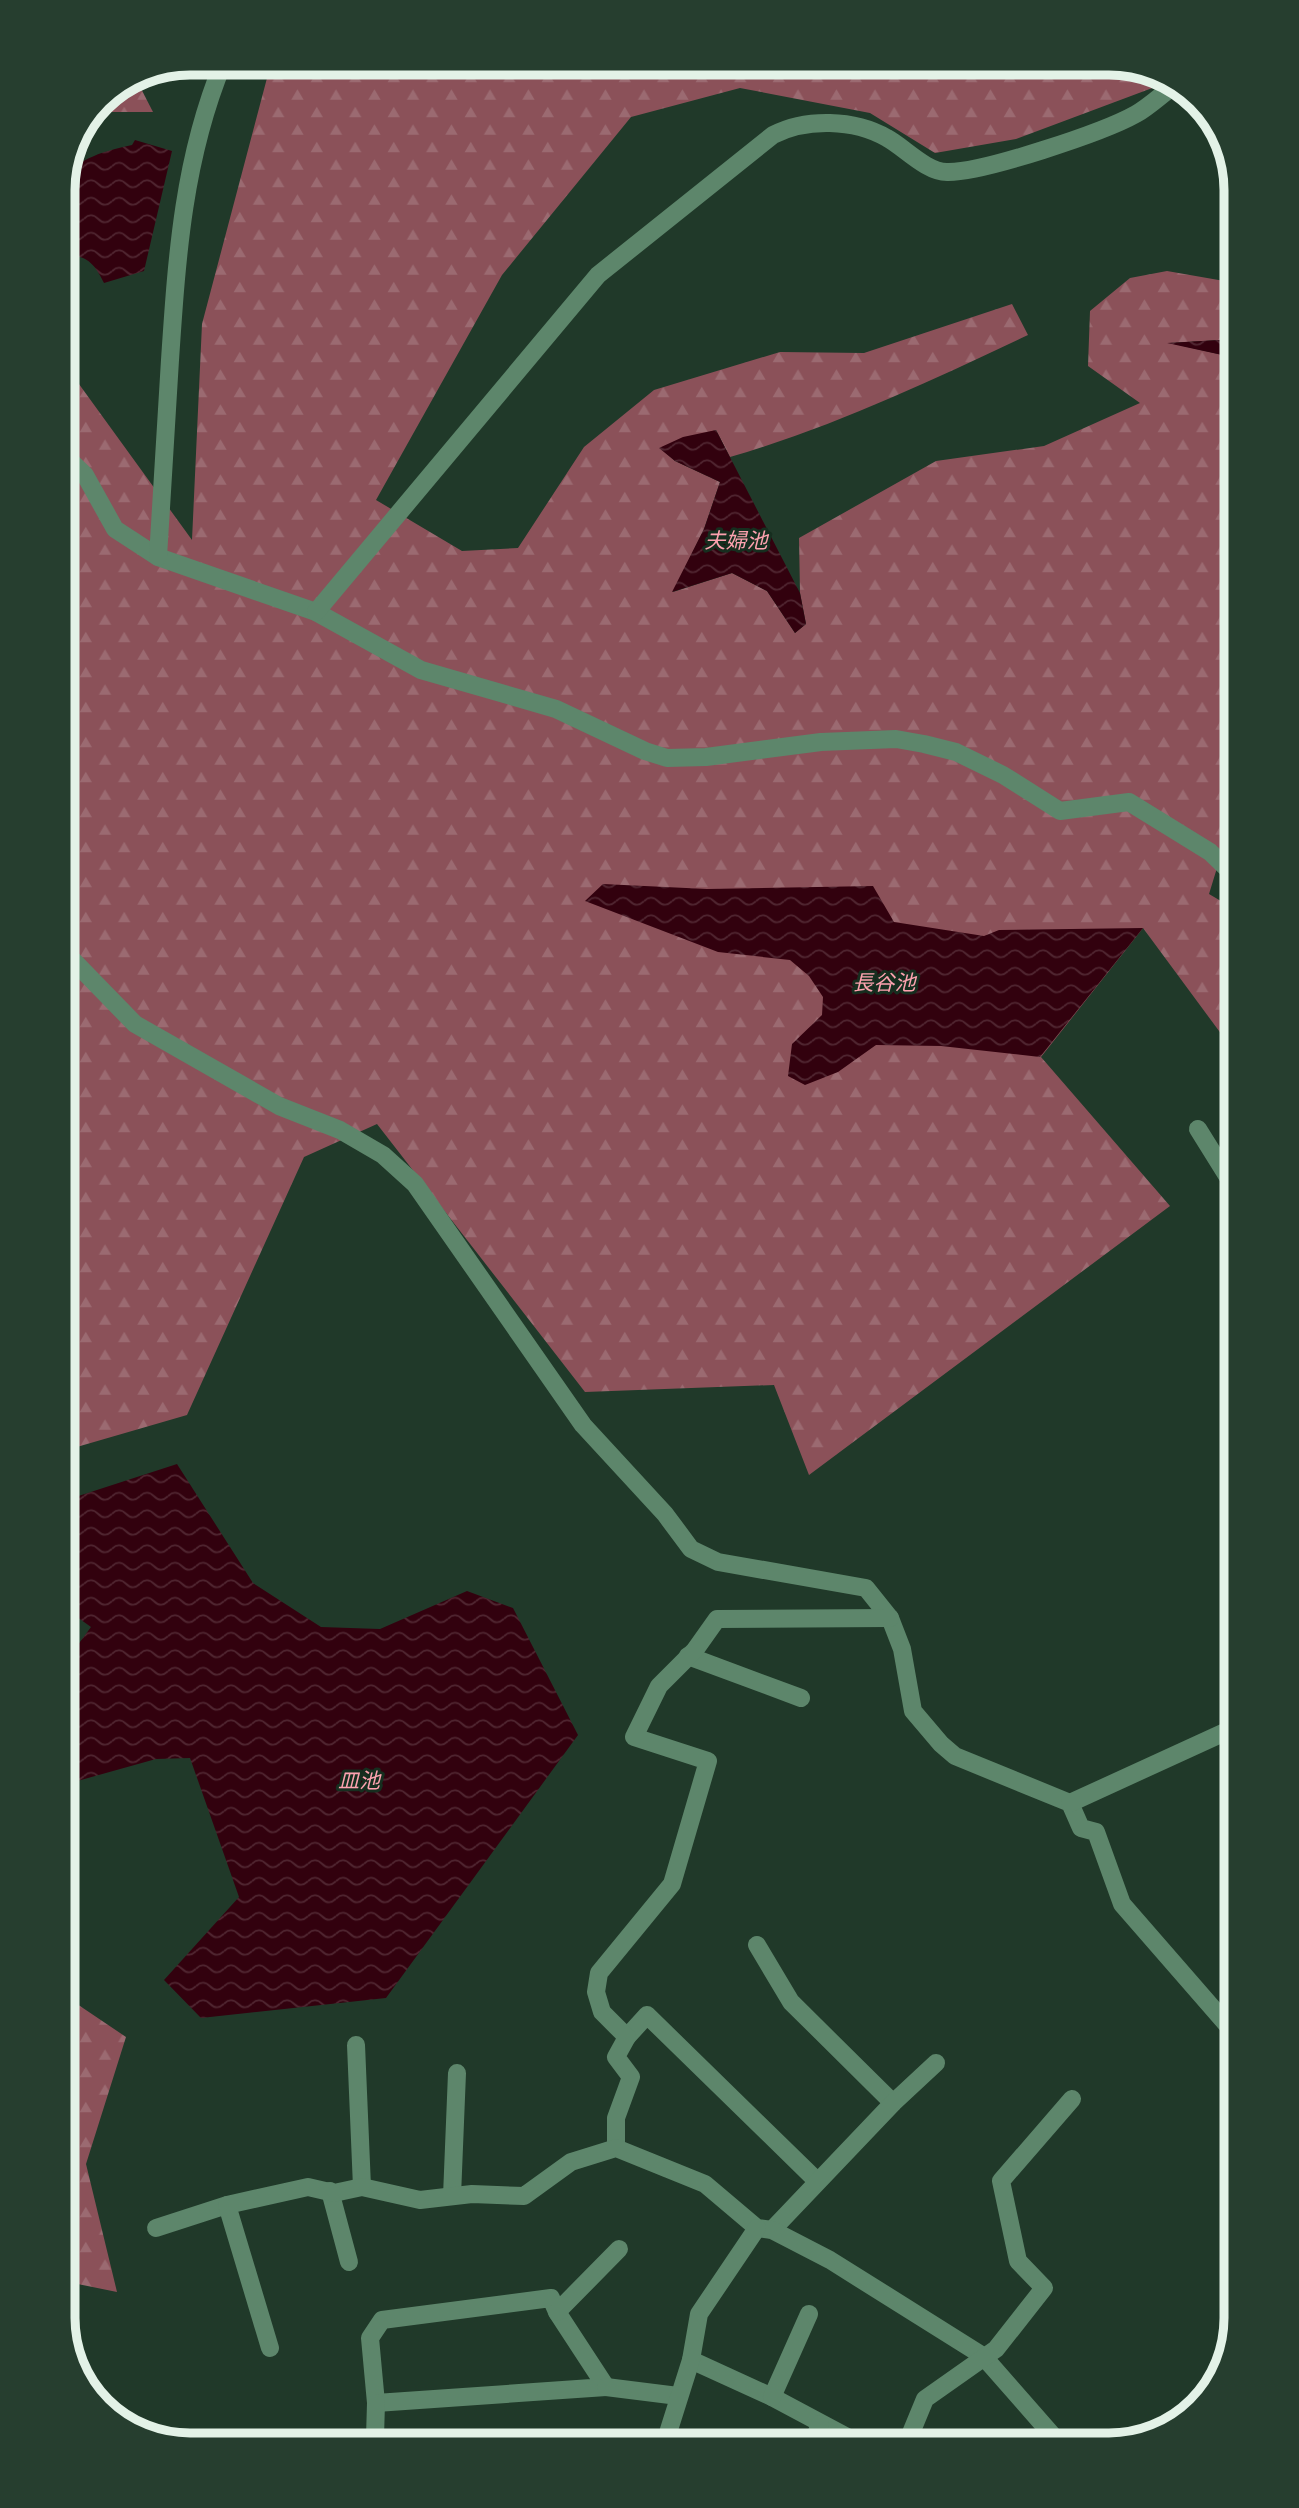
<svg xmlns="http://www.w3.org/2000/svg" width="1299" height="2508" viewBox="0 0 1299 2508" font-family="'Fira Sans','Noto Sans JP',sans-serif">
<defs>
<pattern id="forest-firs" width="22" height="20" patternUnits="userSpaceOnUse" patternTransform="scale(1.75)"><rect width="22" height="20" fill="#8b5159"/><path d="M5 1l3.5 6h-7zM16 11l3.5 6h-7z" fill="#9b6a71"/></pattern>
<pattern id="water-waves" width="16" height="10" patternUnits="userSpaceOnUse" patternTransform="scale(1.75)"><rect width="16" height="10" fill="#32010e"/><path d="M0 5q4-4 8 0t8 0" fill="none" stroke="#502631"/></pattern>
</defs>
<rect width="100%" height="100%" fill="#203929"/>
<g fill="url(#forest-firs)">
<path d="M271,63H1118L1142,72L1155,87L1016,139L935,153L870,113L740,88L631,117L502,275L376,500L462,551L518,548L584,447L654,390L780,352L864,353L1012,304L1028,335C931,381 833,427 730,457L716,430L660,448L675,461L720,482L704,529L673,592L732,573L767,591L795,633L806,624L800,593L799,538L936,461L1044,446L1140,403L1088,366L1090,311L1130,278L1167,271L1230,282L1236,279V339L1170,343L1236,358V806L1209,894L1236,910V1054L1143,928L1041,1057L1170,1206L809,1475L774,1385L585,1392L377,1124L304,1157L187,1415L63,1451V362L192,540L202,324Z"/>
<path d="M135,77L153,112H109L101,100Z"/>
<path d="M63,1986L77,2004L126,2037L86,2164L117,2292L63,2281Z"/>
</g>
<g fill="url(#water-waves)">
<path d="M135,140L172,151L144,271L104,283C96,266 85,250 63,259V182C74,158 109,150 132,145Z"/>
<path d="M1236,339V358L1167,343Z"/>
<path d="M716,430L800,593L806,624L795,633L767,591L732,573L672,592L704,529L720,482L675,461L659,448L683,437Z"/>
<path d="M603,884L707,889L873,886L894,922L984,936L999,930L1143,928L1040,1057L941,1046L876,1045L838,1072L805,1085L788,1076L792,1044L822,1015L823,997L809,976L790,960L718,952L585,901Z"/>
<path d="M177,1464L253,1583L321,1627L380,1629L467,1591L513,1608L578,1735L386,1998L201,2018L164,1980L239,1897L190,1758L156,1759L63,1785V1665L91,1627L63,1607V1501Z"/>
</g>
<g fill="none" stroke-linecap="round" stroke-linejoin="round">
<g stroke="#5d866b" stroke-width="18">
<path d="M63,454L85,475L115,529L158,557L316,612L421,670L556,709L645,751L667,758L706,757L821,742L896,739L924,744L956,752L1003,775L1060,811L1129,802L1210,852L1236,877"/>
<path d="M158,557C162,491 166,425 170,360C177,256 183,160 223,63"/>
<path d="M316,612L598,275L773,135C806,118 854,119 887,138C904,147 926,172 947,172C982,173 1104,132 1136,114C1150,106 1162,94 1175,85"/>
<path d="M63,950L135,1024L279,1106L340,1130L383,1155L415,1184L583,1425L665,1514L691,1549L718,1562L866,1588L890,1618L902,1649L913,1711L941,1744L955,1756L1070,1803L1081,1828L1096,1832L1122,1904L1236,2035"/>
<path d="M1198,1129L1236,1190"/>
<path d="M688,1656L801,1698"/>
<path d="M1070,1803L1236,1727"/>
<path d="M757,1945L791,2002L893,2103"/>
<path d="M627,2037L647,2015L817,2181"/>
<path d="M356,2045L362,2187"/>
<path d="M616,2148V2118L631,2077L616,2057L627,2037L602,2012L596,1992L599,1973L672,1884L708,1761L634,1737L659,1686L695,1650L717,1619L890,1618"/>
<path d="M330,2191L349,2262"/>
<path d="M452,2196L457,2073"/>
<path d="M156,2228L227,2205"/>
<path d="M772,2230L893,2103L936,2063"/>
<path d="M551,2298L557,2312L606,2387L376,2403L370,2338L382,2320Z"/>
<path d="M557,2312L619,2249"/>
<path d="M270,2348L227,2205L308,2187L334,2193L362,2187L420,2200L472,2194L524,2196L571,2162L616,2148L705,2184L757,2228L772,2230L830,2260L983,2356L1061,2445"/>
<path d="M691,2360L772,2397L862,2445"/>
<path d="M606,2387L678,2396"/>
<path d="M772,2397L809,2314"/>
<path d="M375,2437L376,2403"/>
<path d="M660,2445L667,2436L691,2360L699,2314L757,2228"/>
<path d="M812,2445L820,2424"/>
<path d="M906,2445L925,2399L996,2349L1044,2288L1018,2261L1001,2181L1072,2099"/>
</g>
</g>
<g text-anchor="middle" stroke-width="6" stroke-linejoin="round" paint-order="stroke">
<g font-size="21" font-style="italic" fill="#fda2af" stroke="#162e1f">
<text x="736" y="548">夫婦池</text>
<text x="884" y="990">長谷池</text>
<text x="359" y="1788">皿池</text>
</g>
</g>
<path d="M0 0H1299V2508H0ZM190 75H1109A115 115 0 0 1 1224 190V2318A115 115 0 0 1 1109 2433H190A115 115 0 0 1 75 2318V190A115 115 0 0 1 190 75Z" fill="#263e2f" fill-rule="evenodd"/>
<path fill="none" stroke="#e3f2e7" stroke-width="9" d="M190 75H1109A115 115 0 0 1 1224 190V2318A115 115 0 0 1 1109 2433H190A115 115 0 0 1 75 2318V190A115 115 0 0 1 190 75Z"/>
</svg>
